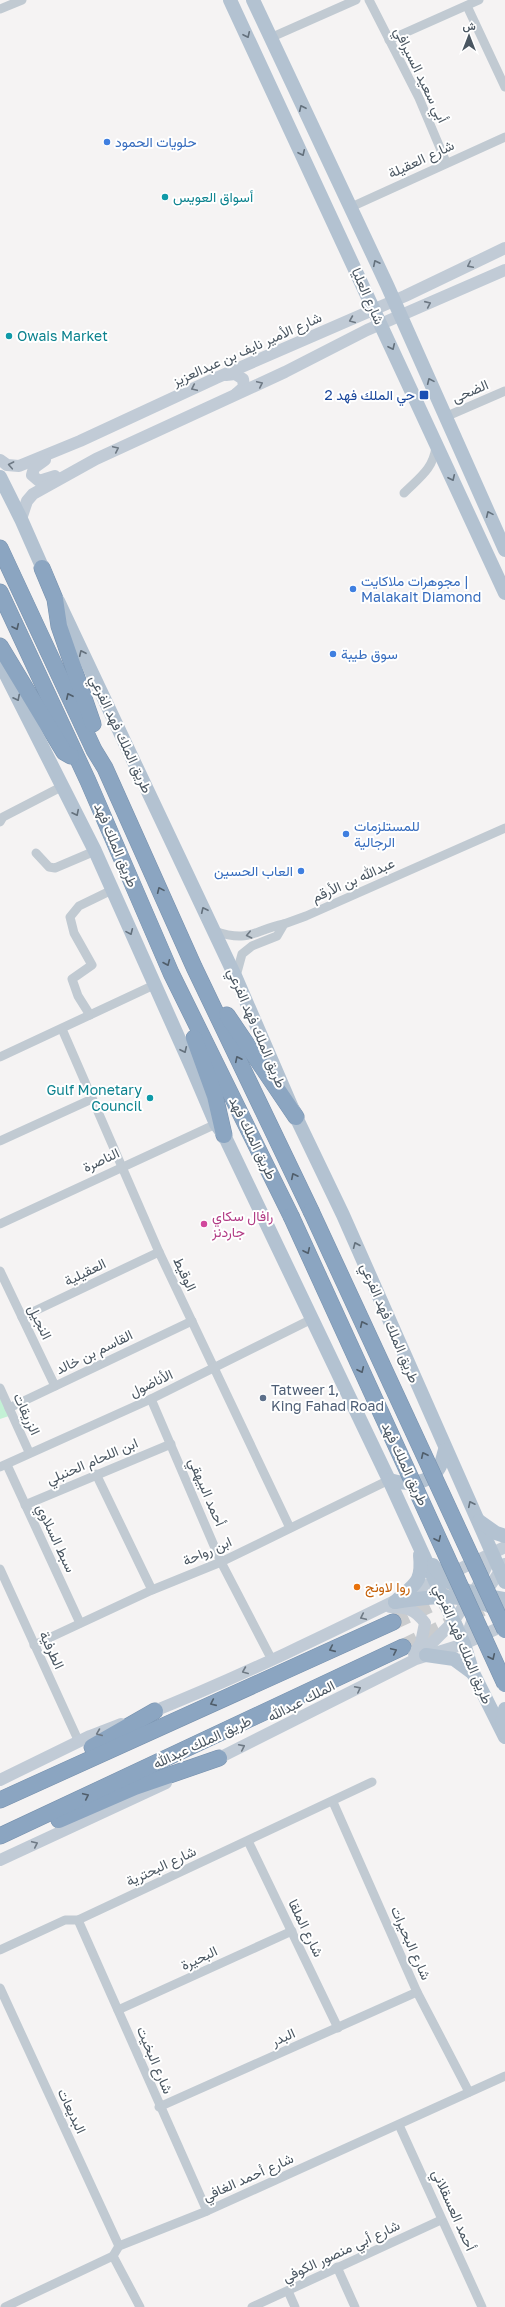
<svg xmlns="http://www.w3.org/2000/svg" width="505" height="2307" viewBox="0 0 505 2307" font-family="'Golos Text',Vazirmatn,sans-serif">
<rect width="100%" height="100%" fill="#f5f3f3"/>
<path fill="#c3f1d5" d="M0,1398L9,1416L0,1419Z"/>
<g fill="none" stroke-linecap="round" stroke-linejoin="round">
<g stroke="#caccce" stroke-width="16" stroke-dasharray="16 8" stroke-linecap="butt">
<path d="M393,1622L451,1595"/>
<path d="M403,1647L485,1607"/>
</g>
<g stroke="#7690ad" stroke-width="17">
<g id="highway">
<path d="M0,548L94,750L105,768L194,967L311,1211"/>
<path d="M42,568L55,599L59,626L93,724"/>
<path d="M0,592L88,781L171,973L291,1216"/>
<path d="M0,646L64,752L71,756"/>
<path d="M227,1015L296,1117"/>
<path d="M194,1038L215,1096L224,1135"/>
<path d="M92,1747L155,1711"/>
<path d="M0,1800L393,1622"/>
<path d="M59,1820L135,1787L219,1758"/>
<path d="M0,1836L403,1647"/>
</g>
</g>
<g stroke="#c1cad2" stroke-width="9">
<path d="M369,0L419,98L446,162"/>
<path d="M467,6L505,87"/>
<path d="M0,9L22,0"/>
<path d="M270,38L356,0"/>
<path d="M389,40L479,0"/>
<path d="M349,208L505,137"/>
<path d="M445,417L505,391"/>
<path d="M404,493C420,477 433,469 436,447"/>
<path d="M0,822L3,817L63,786"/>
<path d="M36,853L49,867L55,868L95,851"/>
<path d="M214,931C250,943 251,931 284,924"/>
<path d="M236,976L242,954L252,946L277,936L284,924L306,916L505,828"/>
<path d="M90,1015L78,996L72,979L92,965L74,933L70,917L79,906L112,890"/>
<path d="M62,1029L159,1252L290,1528"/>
<path d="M0,1057L154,985"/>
<path d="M0,1141L92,1099"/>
<path d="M0,1224L216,1124"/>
<path d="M0,1271L55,1386"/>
<path d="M22,1317L159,1252"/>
<path d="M0,1388L29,1452"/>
<path d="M151,1399L221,1562L272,1660"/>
<path d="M9,1408L192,1321"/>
<path d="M7,1465L80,1623"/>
<path d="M0,1467L151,1399L312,1319"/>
<path d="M96,1474L152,1590"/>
<path d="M25,1505L171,1444"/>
<path d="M0,1569L79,1742"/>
<path d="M34,1645L152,1590L221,1562L389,1480"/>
<path d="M333,1802L417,1992L469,2092"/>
<path d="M248,1841L338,2028"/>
<path d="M78,1920L207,2211"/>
<path d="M0,1950L65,1920H78L372,1782"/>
<path d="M0,1988L119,2246"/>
<path d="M118,2010L292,1931"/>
<path d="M159,2107L417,1992"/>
<path d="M399,2125L482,2307"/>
<path d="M113,2256L140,2307"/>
<path d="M337,2267L355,2307"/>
<path d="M288,2291L295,2307"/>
<path d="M5,2307L113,2256L119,2246L207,2211L505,2076"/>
<path d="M252,2307L441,2220"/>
</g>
<g stroke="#c1cbd6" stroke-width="12">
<path d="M226,375L235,374L243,379L244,387L236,394"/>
<path d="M0,460L7,465L19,466L80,441L216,378L405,296L505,248"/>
<path d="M45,460L34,468L32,475L39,481L55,476"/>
<path d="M21,519L27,501L33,494L96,459L285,372L367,330L505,270"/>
<path d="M483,1596L505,1564"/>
<path d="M390,1607C406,1607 415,1609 425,1623L421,1643L414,1654"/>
<path d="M464,1644L475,1613"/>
<path d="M418,1657L453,1622L478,1585L493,1552"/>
<path d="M147,1714C270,1665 387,1604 505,1547"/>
<path d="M211,1762L416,1659L464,1644L505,1625"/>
<path d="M0,1780L90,1736L121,1724"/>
<path d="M0,1860L166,1783"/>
</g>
<g stroke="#b3c2d1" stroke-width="14">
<path d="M230,0L505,593"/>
<path d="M253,0L387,285L505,550"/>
<path d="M0,477L21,519L47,578"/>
<path d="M58,601L236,978L296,1117L343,1215L505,1582"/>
<path d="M0,663L95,851L192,1068L216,1124L224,1135L389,1480L464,1644L473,1673L505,1737"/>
<path d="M389,1480C405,1485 429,1485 439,1468C442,1463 443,1456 445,1450"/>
<path d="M479,1521L496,1533L505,1536"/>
<path d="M433,1565C449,1590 477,1595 505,1599"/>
<path d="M395,1602C434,1596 462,1592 499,1610"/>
<path d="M395,1602C414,1584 423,1584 420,1555"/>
<path d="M426,1655L454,1659L473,1673"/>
<path d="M504,1732L502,1723L505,1709"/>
</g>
<use href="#highway" stroke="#8ba5c1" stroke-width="16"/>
<g stroke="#7690ad" stroke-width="17" stroke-linecap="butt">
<g id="highway-bridge">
<path d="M311,1211L505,1630"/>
<path d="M291,1216L505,1684"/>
</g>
</g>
<use href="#highway-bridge" stroke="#8ba5c1" stroke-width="16"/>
</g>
<defs><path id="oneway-chevron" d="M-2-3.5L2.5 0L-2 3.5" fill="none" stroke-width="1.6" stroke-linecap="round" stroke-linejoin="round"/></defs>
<g stroke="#64717d">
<use href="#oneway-chevron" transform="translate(247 35) rotate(65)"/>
<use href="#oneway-chevron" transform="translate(302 108) rotate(-115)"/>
<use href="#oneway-chevron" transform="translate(302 153) rotate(65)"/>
<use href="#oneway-chevron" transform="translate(376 263) rotate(-116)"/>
<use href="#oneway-chevron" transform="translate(392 347) rotate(65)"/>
<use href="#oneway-chevron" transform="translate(430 381) rotate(-114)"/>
<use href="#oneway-chevron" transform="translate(452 478) rotate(65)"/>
<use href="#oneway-chevron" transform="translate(489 514) rotate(-114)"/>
<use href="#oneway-chevron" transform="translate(82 653) rotate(-115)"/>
<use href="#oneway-chevron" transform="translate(17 698) rotate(63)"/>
<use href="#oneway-chevron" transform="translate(76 813) rotate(64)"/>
<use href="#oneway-chevron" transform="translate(204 910) rotate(-115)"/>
<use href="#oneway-chevron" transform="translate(130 932) rotate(66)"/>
<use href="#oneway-chevron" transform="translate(184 1050) rotate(65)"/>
<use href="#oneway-chevron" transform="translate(356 1245) rotate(-113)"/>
<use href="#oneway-chevron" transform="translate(471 1504) rotate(-116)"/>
</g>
<g stroke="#6e7984">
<use href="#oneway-chevron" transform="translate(470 265) rotate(154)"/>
<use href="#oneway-chevron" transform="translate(428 304) rotate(-24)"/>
<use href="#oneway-chevron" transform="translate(352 320) rotate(157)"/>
<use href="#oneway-chevron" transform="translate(260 384) rotate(-25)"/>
<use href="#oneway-chevron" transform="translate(194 388) rotate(155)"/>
<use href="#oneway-chevron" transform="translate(116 449) rotate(-25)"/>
<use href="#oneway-chevron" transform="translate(11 465) rotate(-169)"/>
<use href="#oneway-chevron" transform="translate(363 1617) rotate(155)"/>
<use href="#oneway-chevron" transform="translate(245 1671) rotate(157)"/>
<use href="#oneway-chevron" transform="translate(358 1689) rotate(-27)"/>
<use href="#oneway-chevron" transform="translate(99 1733) rotate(158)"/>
<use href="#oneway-chevron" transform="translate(242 1747) rotate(-26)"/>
<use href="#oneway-chevron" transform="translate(35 1844) rotate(-25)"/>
</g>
<g stroke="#505e6b">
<use href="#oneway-chevron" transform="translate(16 627) rotate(65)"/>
<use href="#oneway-chevron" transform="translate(69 696) rotate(-115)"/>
<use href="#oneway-chevron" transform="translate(160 890) rotate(-114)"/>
<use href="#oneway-chevron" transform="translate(167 963) rotate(67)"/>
<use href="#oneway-chevron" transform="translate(238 1059) rotate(-116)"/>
<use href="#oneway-chevron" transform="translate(294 1176) rotate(-116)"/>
<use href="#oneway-chevron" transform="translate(307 1251) rotate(65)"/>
<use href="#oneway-chevron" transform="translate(363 1324) rotate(-115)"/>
<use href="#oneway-chevron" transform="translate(361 1370) rotate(65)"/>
<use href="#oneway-chevron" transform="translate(424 1455) rotate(-115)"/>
<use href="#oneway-chevron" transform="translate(438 1539) rotate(65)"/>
<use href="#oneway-chevron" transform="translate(332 1649) rotate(156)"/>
<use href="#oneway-chevron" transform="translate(394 1651) rotate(-25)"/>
<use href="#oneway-chevron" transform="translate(492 1657) rotate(65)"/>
<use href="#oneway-chevron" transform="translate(213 1703) rotate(156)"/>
<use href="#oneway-chevron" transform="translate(86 1796) rotate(-25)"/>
</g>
<use stroke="#6e7983" href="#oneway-chevron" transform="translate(249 935) rotate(167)"/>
<g fill="#3f7fe0" stroke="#fff" stroke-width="1.5">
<circle cx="107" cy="142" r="4"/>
<circle cx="353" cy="589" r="4"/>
<circle cx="333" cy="654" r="4"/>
<circle cx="346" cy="834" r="4"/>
<circle cx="301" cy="871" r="4"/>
</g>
<g fill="#0f9aa8" stroke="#fff" stroke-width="1.5">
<circle cx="165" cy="197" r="4"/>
<circle cx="9" cy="336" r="4"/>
<circle cx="150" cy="1098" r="4"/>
</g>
<rect fill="#1a4fb4" stroke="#fff" stroke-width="1.5" x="419" y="390" width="10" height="10" rx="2"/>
<circle fill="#d1479c" stroke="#fff" stroke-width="1.5" cx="204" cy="1224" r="4"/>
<circle fill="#5c6f8a" stroke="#fff" stroke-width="1.5" cx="263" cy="1398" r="4"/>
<circle fill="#e8710a" stroke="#fff" stroke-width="1.5" cx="357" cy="1587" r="4"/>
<g text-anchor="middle" stroke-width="4" stroke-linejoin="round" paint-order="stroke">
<g font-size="14" fill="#4a5661" stroke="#fff">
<text transform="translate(421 75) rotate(64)" y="5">أبي سعيد السيرافي</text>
<text transform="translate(421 159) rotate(-25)" y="5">شارع العقيلة</text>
<text transform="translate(368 296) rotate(66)" y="5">شارع العليا</text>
<text transform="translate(247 349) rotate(-24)" y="5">شارع الأمير نايف بن عبدالعزيز</text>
<text transform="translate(470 391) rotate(-23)" y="5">الضحى</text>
<text transform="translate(121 734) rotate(65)" y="5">طريق الملك فهد الفرعي</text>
<text transform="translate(116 845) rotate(67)" y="5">طريق الملك فهد</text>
<text transform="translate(353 880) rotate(-24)" y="5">عبدالله بن الأرقم</text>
<text transform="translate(257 1028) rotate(67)" y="5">طريق الملك فهد الفرعي</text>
<text transform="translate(253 1138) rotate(64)" y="5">طريق الملك فهد</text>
<text transform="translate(101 1160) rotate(-25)" y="5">الناصرة</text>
<text transform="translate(85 1272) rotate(-26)" y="5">العقيلية</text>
<text transform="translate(185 1274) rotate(65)" y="5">الوقيط</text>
<text transform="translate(40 1322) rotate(64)" y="5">النجيل</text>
<text transform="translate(390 1323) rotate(67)" y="5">طريق الملك فهد الفرعي</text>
<text transform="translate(94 1352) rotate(-26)" y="5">القاسم بن خالد</text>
<text transform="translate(151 1383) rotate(-25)" y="5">الأناضول</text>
<text transform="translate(27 1414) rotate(65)" y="5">الزريقات</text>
<text transform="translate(92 1461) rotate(-23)" y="5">ابن اللحام الحنبلي</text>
<text transform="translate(405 1464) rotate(65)" y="5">طريق الملك فهد</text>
<text transform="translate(207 1492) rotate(67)" y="5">أحمد البيهقي</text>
<text transform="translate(56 1538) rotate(65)" y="5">سبط السلاوي</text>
<text transform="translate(207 1551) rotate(-24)" y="5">ابن رواحة</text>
<text transform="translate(463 1644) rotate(67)" y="5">طريق الملك فهد الفرعي</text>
<text transform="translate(52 1650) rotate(65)" y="5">الطرفية</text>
<text transform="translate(301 1701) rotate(-27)" y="5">الملك عبدالله</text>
<text transform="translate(202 1742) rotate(-25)" y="5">طريق الملك عبدالله</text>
<text transform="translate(161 1866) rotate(-25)" y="5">شارع البحترية</text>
<text transform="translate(306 1928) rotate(64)" y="5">شارع الملقا</text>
<text transform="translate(411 1943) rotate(66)" y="5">شارع البحيرات</text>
<text transform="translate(199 1958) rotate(-25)" y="5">البحيرة</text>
<text transform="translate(283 2037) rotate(-24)" y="5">البدر</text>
<text transform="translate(155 2060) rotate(67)" y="5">شارع البخيت</text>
<text transform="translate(72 2111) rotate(65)" y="5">البديعات</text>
<text transform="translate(248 2177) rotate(-24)" y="5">شارع أحمد الغافي</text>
<text transform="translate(454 2210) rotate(66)" y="5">أحمد العسقلاني</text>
<text transform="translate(341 2251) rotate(-25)" y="5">شارع أبي منصور الكوفي</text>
</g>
<g font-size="14" fill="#366cbe" stroke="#fff" text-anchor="start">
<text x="115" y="147">حلويات الحمود</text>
<text x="361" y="586">مجوهرات ملاكايت |<tspan x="361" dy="16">Malakait Diamond</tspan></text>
<text x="341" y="659">سوق طيبة</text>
<text x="354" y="831">للمستلزمات<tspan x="354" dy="16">الرجالية</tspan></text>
<text x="293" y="876" text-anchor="end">العاب الحسين</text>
</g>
<g font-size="14" fill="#0d838f" stroke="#fff" text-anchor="start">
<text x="173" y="202">أسواق العويس</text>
<text x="17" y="341">Owais Market</text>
<text x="142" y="1095" text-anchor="end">Gulf Monetary<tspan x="142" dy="16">Council</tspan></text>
</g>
<g font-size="14" fill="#164399" stroke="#fff" text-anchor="end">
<text x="415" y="400">حي الملك فهد 2</text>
</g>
<g font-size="14" fill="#b23c85" stroke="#fff" text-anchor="start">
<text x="212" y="1221">رافال سكاي<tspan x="212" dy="16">جاردنز</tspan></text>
</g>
<g font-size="14" fill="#4e5e75" stroke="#fff" text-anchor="start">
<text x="271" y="1395">Tatweer 1,<tspan x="271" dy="16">King Fahad Road</tspan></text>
</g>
<g font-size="14" fill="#c56008" stroke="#fff" text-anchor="start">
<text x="365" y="1592">روا لاونج</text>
</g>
</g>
<g transform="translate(469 36)" stroke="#ffffff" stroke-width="3" paint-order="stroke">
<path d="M0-3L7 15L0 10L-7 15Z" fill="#4a5661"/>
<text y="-6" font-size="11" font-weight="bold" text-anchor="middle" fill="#4a5661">ش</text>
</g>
</svg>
